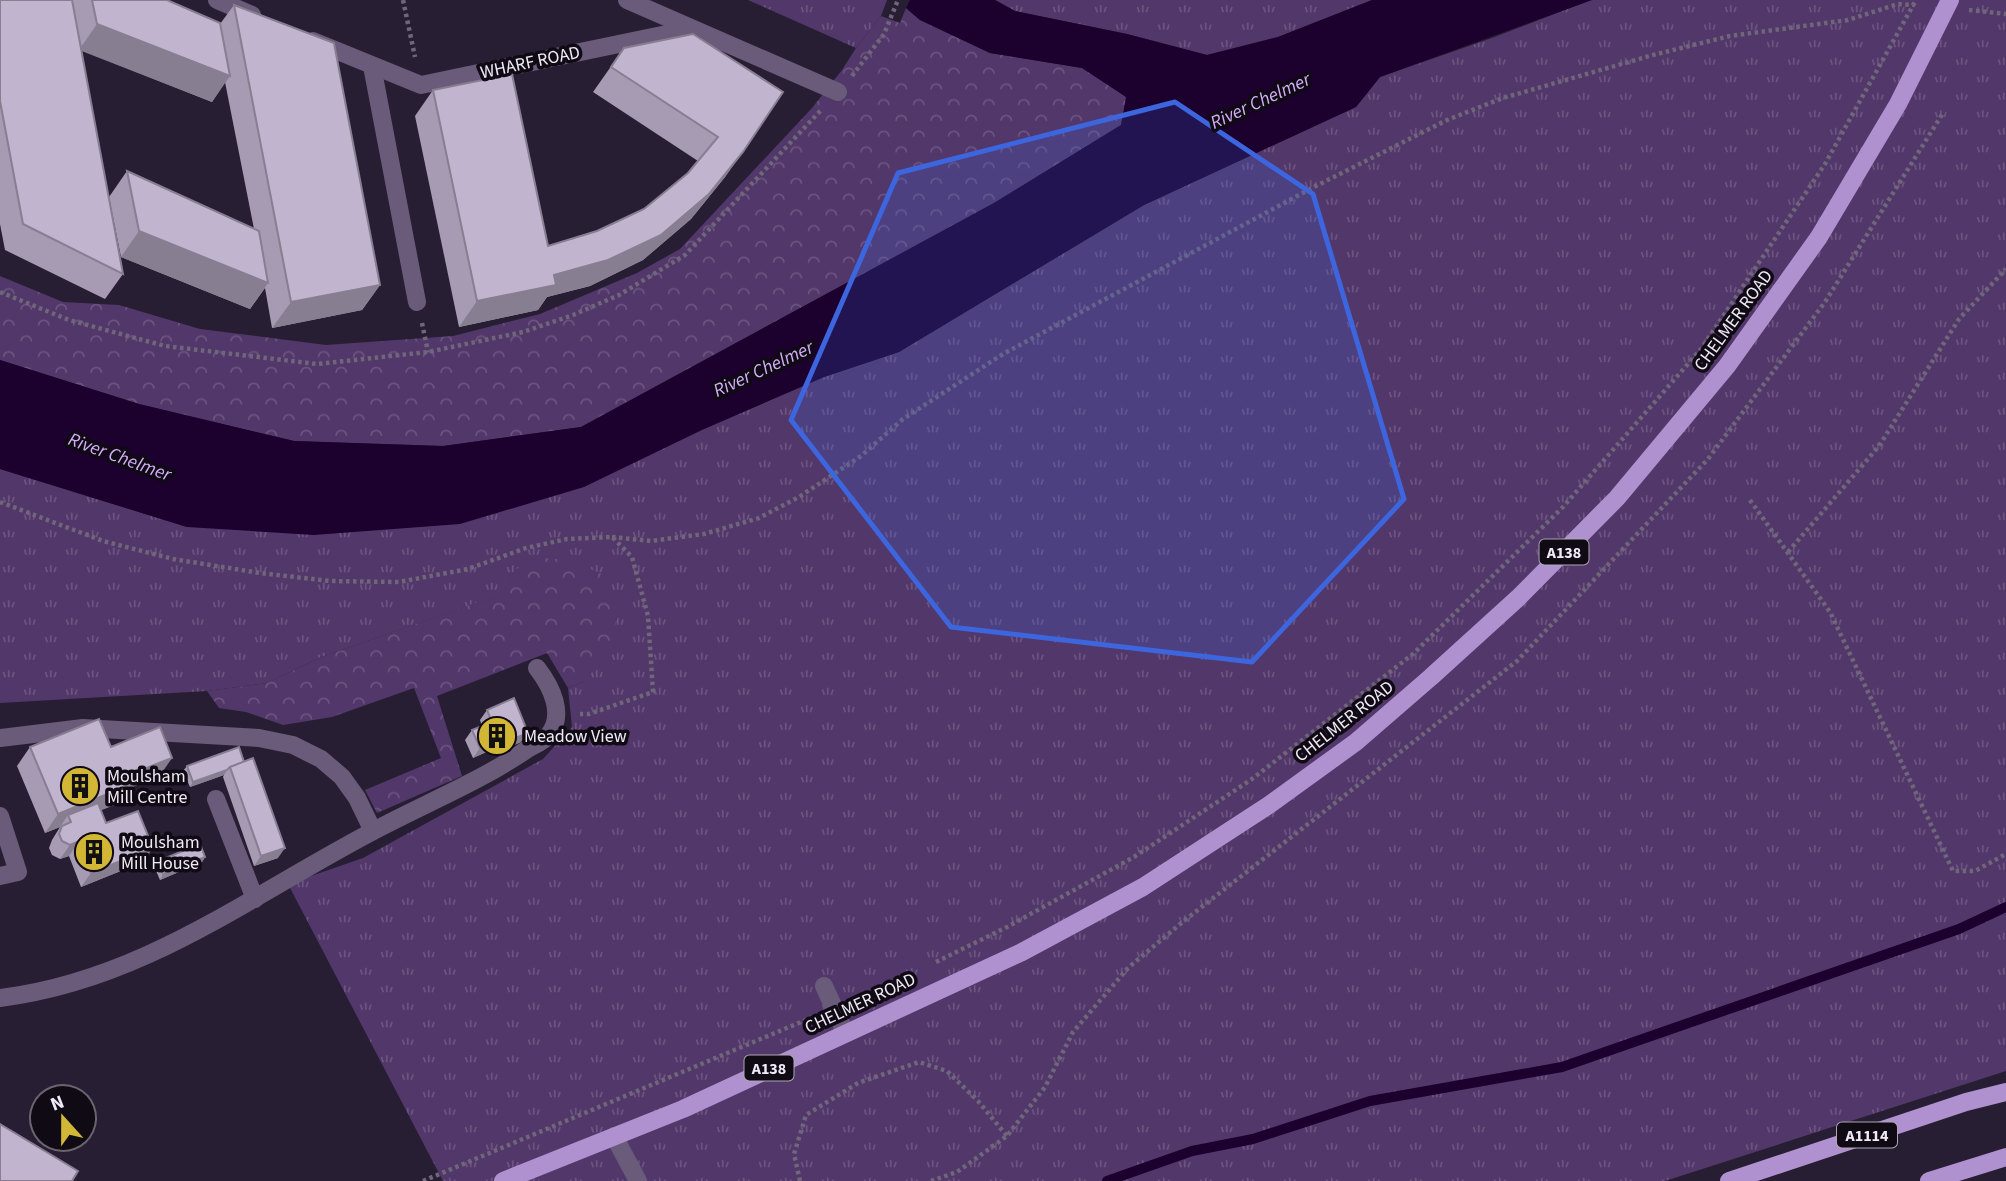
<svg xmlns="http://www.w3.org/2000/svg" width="2006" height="1181" viewBox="0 0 2006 1181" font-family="'Source Sans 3',sans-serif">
<defs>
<pattern id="grass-tufts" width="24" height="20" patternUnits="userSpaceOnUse" patternTransform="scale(1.75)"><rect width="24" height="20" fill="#52376a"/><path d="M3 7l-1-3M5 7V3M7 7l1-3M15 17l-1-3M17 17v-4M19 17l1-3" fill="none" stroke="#6b5480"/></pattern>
<pattern id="forest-crowns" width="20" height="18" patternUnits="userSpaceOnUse" patternTransform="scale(1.75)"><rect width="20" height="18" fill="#52376a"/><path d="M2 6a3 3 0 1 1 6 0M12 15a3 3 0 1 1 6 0" fill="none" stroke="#6b5480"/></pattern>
</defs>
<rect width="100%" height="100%" fill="#281e33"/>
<g fill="url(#grass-tufts)">
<path d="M748,0H887L881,16L856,48Z"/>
<path d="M995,0H1372L1278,37L1207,55L1127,34L1015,11Z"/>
<path d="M1591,0H2006V1071L1665,1181H443L288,884L363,858L543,759L572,727L568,688L585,681L516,569L502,594L319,658L267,683L207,691L0,703V469L187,527L704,429L824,377L899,352L1144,205L1356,107L1380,77L1492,38Z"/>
</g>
<g fill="url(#forest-crowns)">
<path d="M906,8L920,20L990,53L1082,68L1127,97L1121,125L994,203L581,427L443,446L294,441L139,404L0,360V276L63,302L119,305L200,329L326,345L453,336L540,314L637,273L680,249L812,108L842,70L856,48L881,16L900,23Z"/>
<path d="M541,558L571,560L606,576L619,612L609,650L585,681L568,688L547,653L437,696L462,776L377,813L365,790L441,758L414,688L332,717L283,725L246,712L219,708L207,691L267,683L319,658L501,594L516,569Z"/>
</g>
<path fill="#1c012f" d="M910,0H995L1015,11L1127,34L1207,55L1278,37L1372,0H1592L1380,77L1356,107L1144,205L899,352L824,377L704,429L584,487L460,524L314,535L187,527L0,469V360L139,404L294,441L443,446L581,427L994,203L1121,125L1126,97L1082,68L990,53L920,20L906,8Z"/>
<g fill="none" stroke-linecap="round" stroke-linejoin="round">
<path stroke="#1c012f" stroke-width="10" d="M1107,1181L1192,1151L1253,1139L1370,1101L1562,1067L1959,929L2006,907"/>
<g stroke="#6f6679" stroke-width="4.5" stroke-dasharray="3.5 3.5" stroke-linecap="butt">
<path d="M403,0L415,57"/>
<path d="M1969,10L2006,14"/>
<path d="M852,76L884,34L898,0"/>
<path d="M0,292L69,320L165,346L317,364L428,352L523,332L573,315L619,295L685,255L822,109"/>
<path d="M422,323L428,352"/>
<path d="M1750,500L1830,612L1953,871H1975L2006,854"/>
<path d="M0,502L103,541L173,559L260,573L330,581L399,582L468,569L526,548L567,539L612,537L632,557L648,616L653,692L589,714H580"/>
<path d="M612,537L651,541L704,534L759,518L799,497L861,456L903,419L1003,354L1314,187L1447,120L1503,98L1653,55L1730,36L1848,20L1898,4L1915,5"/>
<path d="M1788,552L1879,446L1959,319L2006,269"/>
<path d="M936,962L1007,927L1134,857L1252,779L1413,654L1563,507L1701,349L1825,164L1916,0"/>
<path d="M423,1181L813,1017"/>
<path d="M800,1181L794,1154L806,1115L858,1083L919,1062L947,1071L978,1101L1007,1136"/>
<path d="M931,1181L957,1172L1007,1136L1045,1087L1073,1032L1128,968L1185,920L1517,661L1708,459L1825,302L1943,113"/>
</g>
<g stroke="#695b79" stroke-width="18">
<path d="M217,0L252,15"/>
<path d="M627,0L838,92"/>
<path d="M313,41L421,85L691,29"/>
<path d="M372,66L417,302"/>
<path d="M0,738L83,728L259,738L293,745L321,759L342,777L357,798L373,831"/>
<path d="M216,799L255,899"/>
<path d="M0,816L18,872L0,876"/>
<path d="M824,986L845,1032"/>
<path d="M0,998C147,980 257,890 385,825C431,801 482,780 526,750C532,746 543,742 548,736C566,715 551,686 537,668"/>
<path d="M614,1136L638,1181"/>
</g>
<g stroke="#b091cf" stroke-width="18">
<path d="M503,1181L683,1109L1022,952L1143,887L1269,805L1356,742L1431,677L1518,598L1617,498L1727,366L1819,237L1898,104L1950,0"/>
<path d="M1729,1181L1966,1102L2006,1092"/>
<path d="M1929,1181L2006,1157"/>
</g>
</g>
<g fill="#a69bb2">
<path d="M0,0H167L220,24L234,5L380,285L362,310L272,328L265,288L250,309L121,257L109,197L127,171L254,229L225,82L212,102L81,50L123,274L105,299L5,250L0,224Z"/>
<path d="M624,48L783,92L725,177L691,219L643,260L590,286L547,297L538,310L459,327L415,116L433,90L548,246L597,231L644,209L688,173L698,161L593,92Z"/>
<path d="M487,710L521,742L494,754L493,749L473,758L465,740L472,730L482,726L480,720Z"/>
<path d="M30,747H111L159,777L124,790L114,805L101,810L106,823L143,862L81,887L69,856L60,859L52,855L49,848L52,840L60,827L45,833L17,766Z"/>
<path d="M239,747L278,858L254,866L223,777L224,775L190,787L183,771L187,766Z"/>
<path d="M205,857L202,862L160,880L154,866L158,861Z"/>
</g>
<g fill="#877e91">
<path d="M97,24L230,76L212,102L79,50Z"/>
<path d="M743,152L725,177L691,219L643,260L590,286L547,297L538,310L459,327L477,301L554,275Z"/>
<path d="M139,231L268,283L250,309L121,257Z"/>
<path d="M380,285L362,310L272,328L291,302Z"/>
<path d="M528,733L521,742L494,754L501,744Z"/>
<path d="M499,739L493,749L473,758L480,748Z"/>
<path d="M172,758L159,777L124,790L114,805L70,823L68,815L60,827L45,833L58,814L123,777Z"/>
<path d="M227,770L224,775L190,787L193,782Z"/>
<path d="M79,841L69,856L60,859L70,845Z"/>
<path d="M153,848L143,862L81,887L91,873Z"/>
<path d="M285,848L278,858L254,866L261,856Z"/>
<path d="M205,857L202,862L160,880L163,874Z"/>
</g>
<g fill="#c1b4cf" stroke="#877e91" stroke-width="2">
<path d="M0,0H72L123,274L23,224L0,101Z"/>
<path d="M92,0H167L220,23L230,76L97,24Z"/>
<path d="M234,5L334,43L380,285L291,302Z"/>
<path d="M693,34L783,92L743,152L709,194L661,235L608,260L554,275L556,285L477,301L433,90L512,74L548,246L597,231L644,209L688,173L718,137L611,67L624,48Z"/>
<path d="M127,171L259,231L268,283L139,231Z"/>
<path d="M514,698L528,733L501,744L499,739L480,748L472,730L492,722L487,710Z"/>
<path d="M99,719L111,747L160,727L172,758L123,777L127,786L58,814L30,747Z"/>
<path d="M239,747L244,762L230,767L227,770L193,782L187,766Z"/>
<path d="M253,758L285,848L261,856L230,767Z"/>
<path d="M98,803L106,823L138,811L153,848L91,873L79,841L70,845L62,841L59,834L62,826L71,822L68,815Z"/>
<path d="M200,844L205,857L163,874L158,861Z"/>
<path d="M0,1124L78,1171L72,1181H0Z"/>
</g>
<path fill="#3d65dd" fill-opacity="0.2" stroke="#3d65dd" stroke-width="5" stroke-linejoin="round" d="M1175,102L1313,194L1404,499L1252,662L951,627L791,420L898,173Z"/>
<defs>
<g id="building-disc" transform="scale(2.0125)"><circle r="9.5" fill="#d2b736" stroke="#0f0a13"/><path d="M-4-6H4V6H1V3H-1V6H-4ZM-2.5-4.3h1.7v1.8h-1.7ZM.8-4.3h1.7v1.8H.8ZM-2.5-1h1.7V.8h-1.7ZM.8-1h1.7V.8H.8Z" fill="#111"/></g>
</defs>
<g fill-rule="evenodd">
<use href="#building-disc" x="497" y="736"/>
<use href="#building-disc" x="80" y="786"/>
<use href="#building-disc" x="94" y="852"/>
</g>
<g text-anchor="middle" stroke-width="7" stroke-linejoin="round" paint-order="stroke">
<g fill="#0f0a13" stroke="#aca7b3" stroke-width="2">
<rect x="1539.5" y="539.5" width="49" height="25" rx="5"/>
<rect x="744.5" y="1055.5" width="49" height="25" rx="5"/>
<rect x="1837" y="1122.5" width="60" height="25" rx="5"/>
</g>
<g font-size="16" font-weight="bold" fill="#f0eaf8">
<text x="1564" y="558">A138</text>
<text x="769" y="1074">A138</text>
<text x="1867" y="1141">A1114</text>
</g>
<g font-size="18" fill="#f0eaf8" stroke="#0f0a13">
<text transform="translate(530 62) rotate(-12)" y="6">WHARF ROAD</text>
<text transform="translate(1733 320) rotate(-54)" y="6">CHELMER ROAD</text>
<text transform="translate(1344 721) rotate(-38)" y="6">CHELMER ROAD</text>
<text transform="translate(860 1003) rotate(-25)" y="6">CHELMER ROAD</text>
</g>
<g font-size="18" fill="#f0eaf8" stroke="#0f0a13" text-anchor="start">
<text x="524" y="742">Meadow View</text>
<text x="107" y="782">Moulsham<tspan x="107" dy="21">Mill Centre</tspan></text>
<text x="121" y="848">Moulsham<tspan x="121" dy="21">Mill House</tspan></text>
</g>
<g font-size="19" font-style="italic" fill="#d4aefb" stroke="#0f0a13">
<text transform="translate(1260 100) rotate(-25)" y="7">River Chelmer</text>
<text transform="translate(763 368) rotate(-25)" y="7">River Chelmer</text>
<text transform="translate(120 456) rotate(20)" y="7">River Chelmer</text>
</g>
</g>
<g transform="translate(63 1118) rotate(339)"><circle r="33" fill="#0f0a13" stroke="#69646f" stroke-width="2"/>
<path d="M0-5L12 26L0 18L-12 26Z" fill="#d2b736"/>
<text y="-10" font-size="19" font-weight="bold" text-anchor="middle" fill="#f0eaf8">N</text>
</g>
</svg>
